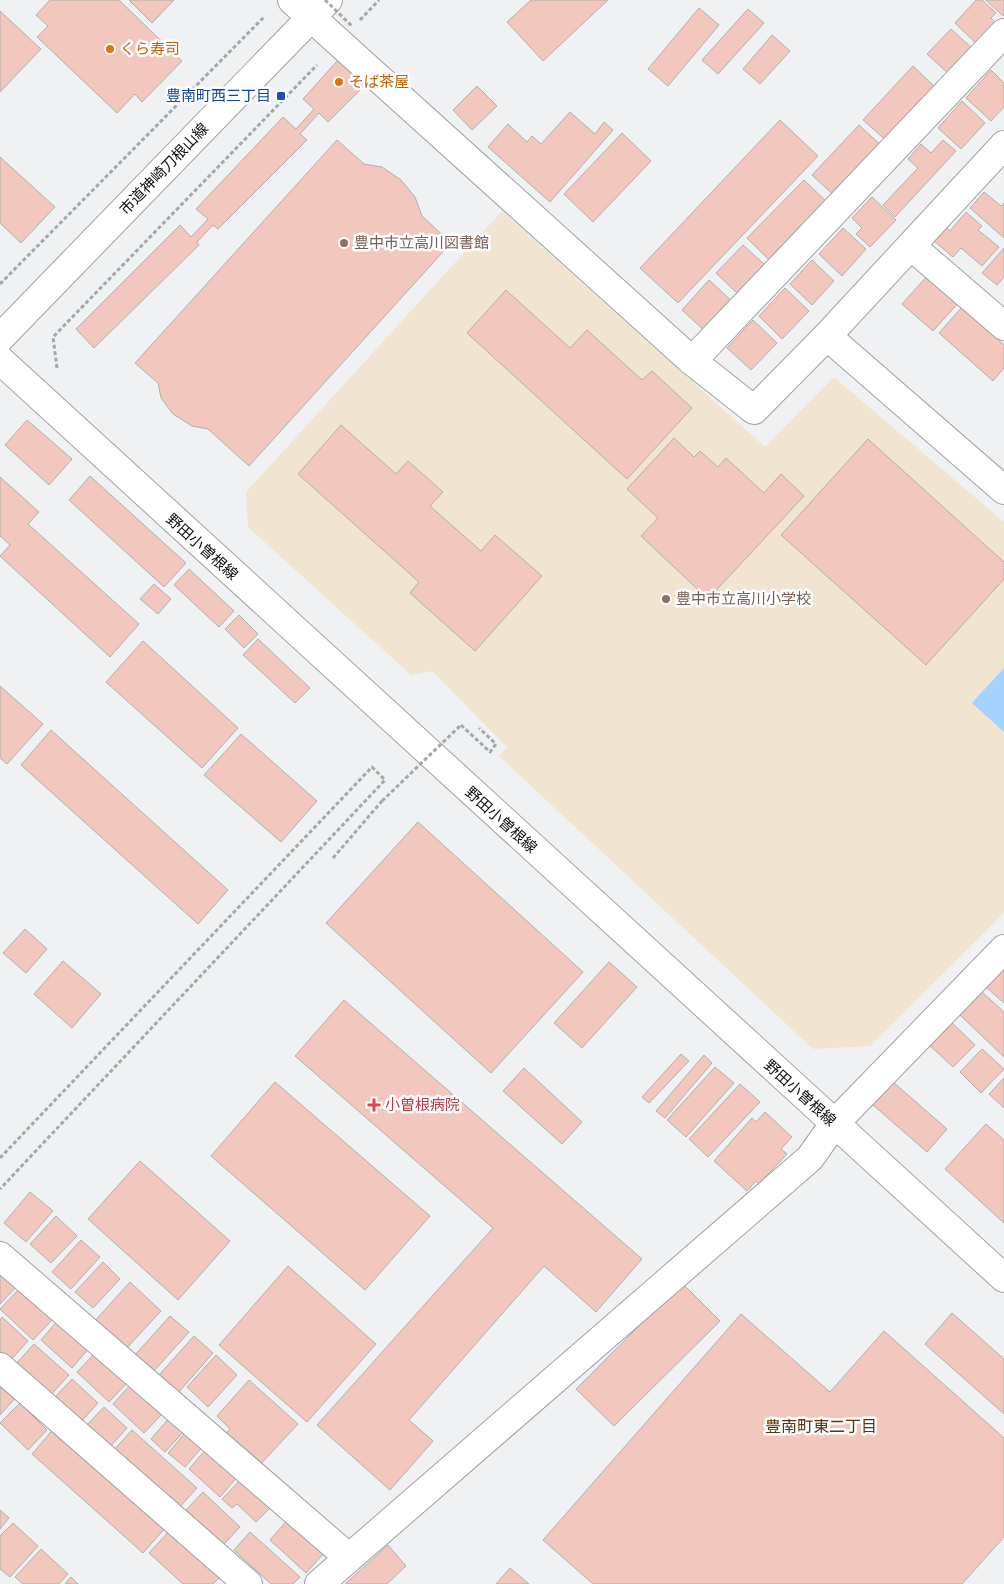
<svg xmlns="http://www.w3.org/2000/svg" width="1004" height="1584" viewBox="0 0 1004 1584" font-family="Signika,'Noto Sans JP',sans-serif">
<rect width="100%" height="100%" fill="#eff1f3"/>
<path fill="#f1e5d1" d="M502,211L765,447L834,377L1004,522V913L870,1046L813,1049L499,756L507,747L432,671L411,675L248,527L246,492Z"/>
<path fill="#a5d3fe" d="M1004,668V732L972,703Z"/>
<g fill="#f2c7bd" stroke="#b2afae">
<path d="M50,0H119L182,61L142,102L135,94L117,113L37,37L48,26L36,15Z"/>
<path d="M129,0H174L152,23Z"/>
<path d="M531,0H608L543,61L507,22Z"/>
<path d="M976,0H982L996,13L991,18L999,26L980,47L955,23Z"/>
<path d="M986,0H1004V14L1003,16Z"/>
<path d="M699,8L719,25L668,86L648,69Z"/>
<path d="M748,9L764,23L718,74L702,60Z"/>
<path d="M0,11L41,49L0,92Z"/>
<path d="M951,29L975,51L951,76L927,54Z"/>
<path d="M772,35L790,51L760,84L743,69Z"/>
<path d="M338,60L365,85L328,122L319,113L300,134L307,140L218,229L213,225L197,242L199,245L94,348L76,329L180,225L191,237L208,219L196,209L283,117L296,129L314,109L303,99Z"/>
<path d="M913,66L939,91L890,144L863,120Z"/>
<path d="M991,70L1004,83V107L991,121L966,98Z"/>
<path d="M477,86L497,106L472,130L453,110Z"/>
<path d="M962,101L985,123L961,149L938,128Z"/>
<path d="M570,112L595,134L604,122L613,130L550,202L488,147L508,124L527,142L532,136L541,144Z"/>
<path d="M780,120L818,156L678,303L640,268Z"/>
<path d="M859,125L885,149L838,199L812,175Z"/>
<path d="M622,133L651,161L593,222L564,194Z"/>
<path d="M337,140L364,164L382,167L401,180L415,197L422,216L451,243L249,466L208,429L192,426L173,414L161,398L158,383L135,363Z"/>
<path d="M943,140L956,151L895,217L883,205L918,168L908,159L921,144L931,153Z"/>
<path d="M0,157L55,207L21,243L0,223Z"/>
<path d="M804,180L829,204L772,263L747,238Z"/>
<path d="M984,192L1001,206L1004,203V238L970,208Z"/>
<path d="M872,197L896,220L870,247L856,234L862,228L852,218Z"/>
<path d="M966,212L982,226L978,230L999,247L982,266L961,248L953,257L934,241L946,227L950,231Z"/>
<path d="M843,228L866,249L842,276L819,254Z"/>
<path d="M743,245L767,267L740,296L716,273Z"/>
<path d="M1004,248V277L997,285L982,273Z"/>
<path d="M812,260L834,281L812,305L790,284Z"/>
<path d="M929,274L960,301L933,331L902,304Z"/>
<path d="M709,280L735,304L708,334L682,310Z"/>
<path d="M785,288L809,311L782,339L759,316Z"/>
<path d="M506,290L570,348L587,330L642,380L652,371L692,408L627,479L467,333Z"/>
<path d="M962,307L1004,345V368L993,381L939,333Z"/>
<path d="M753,320L777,343L751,370L727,348Z"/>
<path d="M27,420L72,459L49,485L5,445Z"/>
<path d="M341,425L396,474L408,461L443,492L430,506L481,551L495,535L542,576L475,651L410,593L419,582L298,474Z"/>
<path d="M674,438L694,457L700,451L718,467L726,458L764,493L781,474L804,496L708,599L641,536L658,518L627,489Z"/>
<path d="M868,439L1004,562V579L926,665L781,535Z"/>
<path d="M90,476L186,563L164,587L69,500Z"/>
<path d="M0,477L39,512L28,524L139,624L110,657L0,556L10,545L0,536Z"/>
<path d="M189,569L234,611L219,627L174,585Z"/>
<path d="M154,584L171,599L158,614L140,599Z"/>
<path d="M239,615L258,634L244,648L225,629Z"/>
<path d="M258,639L310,688L295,703L243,655Z"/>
<path d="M143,641L238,728L202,768L106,682Z"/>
<path d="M0,686L43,724L7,764L0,758Z"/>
<path d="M51,730L228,890L198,924L21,765Z"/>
<path d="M241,734L317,801L281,842L204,775Z"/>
<path d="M418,822L583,972L491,1073L326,923Z"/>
<path d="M25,929L47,949L26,973L3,953Z"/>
<path d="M63,961L101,994L72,1028L34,994Z"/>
<path d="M609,962L637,987L582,1048L554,1023Z"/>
<path d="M1004,968V1003L986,987Z"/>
<path d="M981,991L1004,1012V1057L959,1014Z"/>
<path d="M344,1000L642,1259L596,1312L544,1266L409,1420L433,1441L390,1490L317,1425L493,1228L295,1056Z"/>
<path d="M948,1019L975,1045L953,1067L926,1042Z"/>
<path d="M982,1049L1004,1069L981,1093L960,1072Z"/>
<path d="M681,1054L689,1061L649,1103L642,1097Z"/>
<path d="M704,1055L712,1063L665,1118L656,1111Z"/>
<path d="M715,1067L734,1083L686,1137L667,1120Z"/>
<path d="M524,1068L582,1122L562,1144L503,1091Z"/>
<path d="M1004,1078V1108L989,1094Z"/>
<path d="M275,1082L430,1216L365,1290L211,1156Z"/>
<path d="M893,1082L947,1129L927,1152L873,1105Z"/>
<path d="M740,1084L760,1102L708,1157L689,1139Z"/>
<path d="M765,1112L792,1137L781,1149L787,1154L759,1184L756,1181L747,1191L714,1161L752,1118L756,1122Z"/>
<path d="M986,1124L1004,1140V1223L945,1169Z"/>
<path d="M140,1161L230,1241L178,1300L88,1219Z"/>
<path d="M30,1192L53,1211L26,1242L4,1223Z"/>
<path d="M56,1216L77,1236L51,1263L30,1244Z"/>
<path d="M81,1240L100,1257L71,1289L52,1272Z"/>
<path d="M103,1262L120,1279L93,1308L75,1292Z"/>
<path d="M288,1266L376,1344L307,1422L219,1345Z"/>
<path d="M5,1269L20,1283L0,1304V1275Z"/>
<path d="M130,1282L161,1311L124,1351L93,1323Z"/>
<path d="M682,1283L720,1321L614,1426L576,1389Z"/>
<path d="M22,1286L55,1317L33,1340L0,1309Z"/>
<path d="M952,1313L1004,1359V1414L925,1344Z"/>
<path d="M741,1314L830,1392L884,1331L1004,1438V1537L962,1584H593L543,1540Z"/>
<path d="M170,1316L189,1332L153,1372L134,1356Z"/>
<path d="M2,1317L28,1341L8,1363L0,1356V1320Z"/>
<path d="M60,1318L91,1346L72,1368L41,1340Z"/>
<path d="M194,1336L213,1353L178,1393L159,1375Z"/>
<path d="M34,1344L69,1375L49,1397L14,1366Z"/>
<path d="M97,1351L129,1381L109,1402L77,1372Z"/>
<path d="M216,1355L237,1375L208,1407L187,1387Z"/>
<path d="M0,1379L18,1395L0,1415Z"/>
<path d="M72,1379L98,1403L79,1424L53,1399Z"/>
<path d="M249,1380L298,1424L258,1467L224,1436L230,1429L217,1416Z"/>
<path d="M132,1383L164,1412L144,1433L113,1404Z"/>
<path d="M20,1403L47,1430L28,1450L0,1423Z"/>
<path d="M104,1407L127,1428L108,1449L84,1428Z"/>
<path d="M171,1416L186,1429L165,1452L151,1439Z"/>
<path d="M57,1425L168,1525L143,1553L32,1454Z"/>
<path d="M132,1430L197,1488L176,1511L112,1452Z"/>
<path d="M187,1431L204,1445L185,1467L168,1453Z"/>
<path d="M208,1447L239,1475L220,1497L189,1469Z"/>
<path d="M244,1476L274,1504L256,1522L237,1504L232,1508L222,1499Z"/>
<path d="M203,1492L240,1527L224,1544L186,1510Z"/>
<path d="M0,1510L9,1518L0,1529Z"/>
<path d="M289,1518L325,1552L306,1573L270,1540Z"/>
<path d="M13,1523L38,1546L10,1577L0,1569V1536Z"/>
<path d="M172,1528L223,1574L213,1584H183L149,1553Z"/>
<path d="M250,1532L300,1577L293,1584H271L234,1550Z"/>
<path d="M388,1545L406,1566L387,1584H345Z"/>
<path d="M41,1549L68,1574L59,1584H23L15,1577Z"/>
<path d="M510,1568L529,1584H496Z"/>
<path d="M71,1577L78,1584H65Z"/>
</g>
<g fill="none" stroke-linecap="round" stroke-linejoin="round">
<g stroke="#a1a3a5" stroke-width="30">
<g id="minor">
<path d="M292,0L692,361L754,410L827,336L1004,490"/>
<path d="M911,246L1004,326"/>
<path d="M827,336L1004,145"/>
<path d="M0,338L328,0"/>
<path d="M0,360L1004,1278"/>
<path d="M692,361L1004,33"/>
<path d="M0,1256L348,1557"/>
<path d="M0,1367L248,1584"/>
<path d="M319,1584L810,1158L834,1124L1004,949"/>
</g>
</g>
<g stroke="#a5a7a8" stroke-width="3" stroke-dasharray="4 2.5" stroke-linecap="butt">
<path d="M360,20L379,0"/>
<path d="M0,284L265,16"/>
<path d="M57,368L53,337L317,65"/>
<path d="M461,725L490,752L496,744L479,728"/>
<path d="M333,858L382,801"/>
<path d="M0,1158L372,767L385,780L0,1189"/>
</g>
<use href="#minor" stroke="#fff" stroke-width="28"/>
<g stroke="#a5a7a8" stroke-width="3" stroke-dasharray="4 2.5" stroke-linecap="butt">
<path d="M325,0L353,27"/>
<path d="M382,801L461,725"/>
</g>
</g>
<g fill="#e8710a" stroke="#fdfeff" stroke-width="2">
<circle cx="110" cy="49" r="5"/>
<circle cx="339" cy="82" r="5"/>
</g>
<rect fill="#1a4fb4" stroke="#fdfeff" stroke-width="2" x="276" y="91" width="10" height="10" rx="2.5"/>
<g fill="#8d6e63" stroke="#fdfeff" stroke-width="2">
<circle cx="344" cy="243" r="5"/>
<circle cx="666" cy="599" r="5"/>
</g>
<path fill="#e0444e" stroke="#fdfeff" stroke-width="2" d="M371.5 1097.5h5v5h5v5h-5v5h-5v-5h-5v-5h5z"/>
<g text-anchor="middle" stroke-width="5" stroke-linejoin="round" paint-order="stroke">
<g font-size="15" fill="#c56008" stroke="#fdfeff" text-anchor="start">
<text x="120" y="54">くら寿司</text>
<text x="349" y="87">そば茶屋</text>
</g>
<g font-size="15" fill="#164399" stroke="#fdfeff" text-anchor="end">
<text x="271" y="101">豊南町西三丁目</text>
</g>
<g font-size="15" fill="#0d0e0f" stroke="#fdfeff">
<text transform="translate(164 169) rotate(-46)" y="5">市道神崎刀根山線</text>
<text transform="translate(202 547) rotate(42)" y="5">野田小曽根線</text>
<text transform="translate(501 820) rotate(42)" y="5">野田小曽根線</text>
<text transform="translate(800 1093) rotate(42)" y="5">野田小曽根線</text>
</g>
<g font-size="15" fill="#785e54" stroke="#fdfeff" text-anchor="start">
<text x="354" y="248">豊中市立高川図書館</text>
<text x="676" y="604">豊中市立高川小学校</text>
</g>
<g font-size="15" fill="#be3a42" stroke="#fdfeff" text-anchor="start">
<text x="385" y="1110">小曽根病院</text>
</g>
<g font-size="16" fill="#5e320c" stroke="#fdfeff">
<text x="821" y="1432">豊南町東二丁目</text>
</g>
</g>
</svg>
